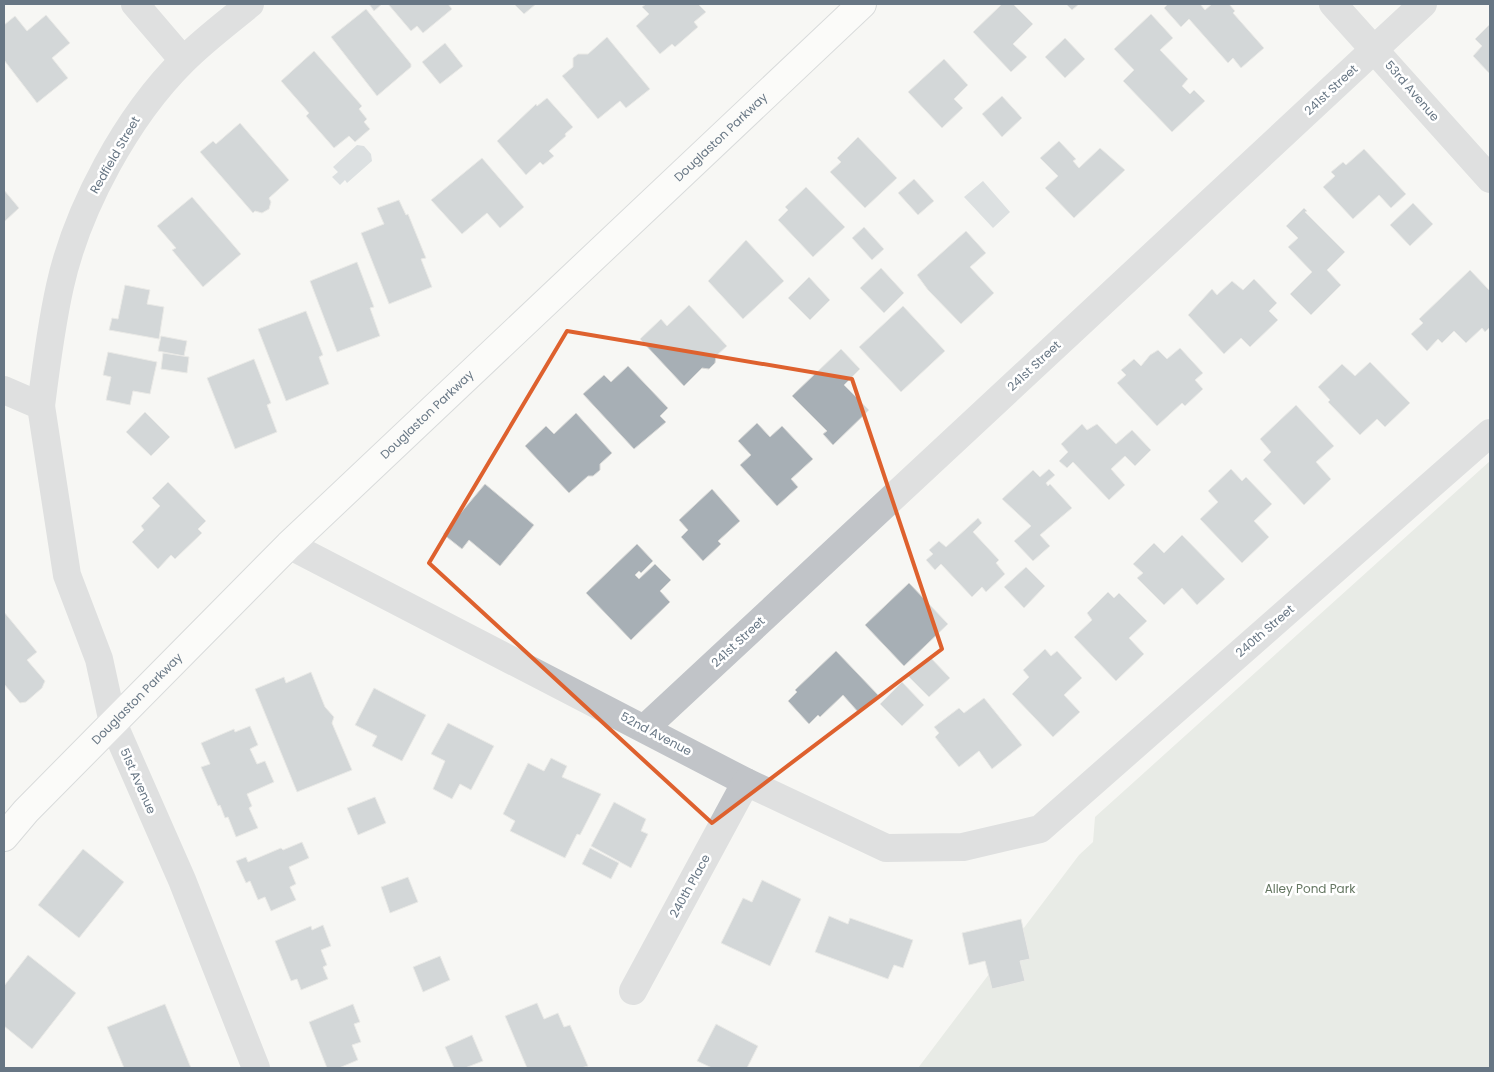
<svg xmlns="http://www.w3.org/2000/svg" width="1494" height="1072" viewBox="0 0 1494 1072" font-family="Poppins,sans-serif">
<rect width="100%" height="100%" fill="#f7f7f4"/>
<path fill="#d6dcd4" d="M1490,461V1068H918L1079,855L1093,842L1095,817Z"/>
<g fill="#bbc4ca">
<path d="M357,145L364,146L371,154L372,161L347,183L345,180L340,185L332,177L338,172L333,167Z"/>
<path d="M983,181L1010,212L993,228L964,197Z"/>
</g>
<g fill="#a7afb5" stroke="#d9d9d7">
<path d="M369,4H382L374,11Z"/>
<path d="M388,4H448L452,9L423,33L417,26L411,31Z"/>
<path d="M514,4H536L524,14Z"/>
<path d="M646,4H698L706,12L694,22L698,27L675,47L672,44L660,54L636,26L649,14L642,7Z"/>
<path d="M1002,4H1013L1033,24L1013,44L1027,57L1011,72L973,32Z"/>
<path d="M1066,4H1079L1072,10Z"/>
<path d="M1168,4H1200L1205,10L1212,4H1229L1235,11L1233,13L1264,48L1241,68L1233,58L1228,63L1189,19L1181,27L1164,8Z"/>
<path d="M366,9L411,64V67L377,96L331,37Z"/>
<path d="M1151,14L1173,38L1160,50L1188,79L1182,86L1190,94L1194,90L1205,101L1172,132L1123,81L1134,70L1114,49Z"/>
<path d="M46,15L70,43L52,58L68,78L37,103L4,60V25L15,16L27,31Z"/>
<path d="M1490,24V74L1473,56L1482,46L1475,39Z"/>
<path d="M607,37L650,89L626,108L620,101L598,119L562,76L573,67V58L578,54H588Z"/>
<path d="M1065,38L1085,59L1065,78L1045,57Z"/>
<path d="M445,43L463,66L440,84L422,62Z"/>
<path d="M314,51L362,106L359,109L367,119L364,122L370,129L355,142L349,136L334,148L306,116L309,113L281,81Z"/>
<path d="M944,59L968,85L954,99L963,108L942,128L908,92Z"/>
<path d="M1002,96L1022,118L1002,137L982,114Z"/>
<path d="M547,98L573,127L565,134L566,136L549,151L554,156L543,165L540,162L526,175L497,141L536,104L537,106Z"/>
<path d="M240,123L289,180L269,198L271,202L269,209L262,213L255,211L253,213L200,152L213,141L216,144Z"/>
<path d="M858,137L897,178L865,208L830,172L841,162L837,158Z"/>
<path d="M1059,141L1076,159L1073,161L1079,168L1100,148L1125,170L1074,218L1045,188L1058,176L1040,158Z"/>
<path d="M1364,149L1406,194L1391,208L1379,195L1353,219L1323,187L1335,176L1331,172L1343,162L1346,165Z"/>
<path d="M482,158L524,207L500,228L487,213L462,234L431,200Z"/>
<path d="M914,179L934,201L918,215L898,193Z"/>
<path d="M806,187L845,227L813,257L778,220L788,210L785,207Z"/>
<path d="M4,190L19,208L4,222Z"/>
<path d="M192,197L241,254L203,287L172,250L176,248L157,226Z"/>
<path d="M399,200L406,215L408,214L426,258L421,259L432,287L389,304L361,233L384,224L377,208Z"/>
<path d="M1413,203L1433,224L1410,246L1390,225Z"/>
<path d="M1304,208L1307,211L1305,212L1345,252L1327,270L1341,285L1311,315L1290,294L1312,272L1288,247L1298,238L1286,226Z"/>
<path d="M864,227L884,249L872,260L852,238Z"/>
<path d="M966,231L986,253L970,267L994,293L961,324L928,290L917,275Z"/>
<path d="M746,240L784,281L743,319L708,281Z"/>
<path d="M357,262L374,307L370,308L380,336L337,352L310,281Z"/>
<path d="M881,268L904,293L884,313L860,288Z"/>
<path d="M1470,270L1490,291V327L1485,332L1482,328L1466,343L1454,331L1442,343L1438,339L1427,351L1411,334L1423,323L1419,319Z"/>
<path d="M809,277L830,300L810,320L788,298Z"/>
<path d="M1254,279L1277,303L1269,311L1278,320L1250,347L1241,338L1224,354L1188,315L1212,289L1217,295L1232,281L1243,290Z"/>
<path d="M125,285L150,290L147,304L164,307L159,339L109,330L112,318L118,319Z"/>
<path d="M689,305L727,346L716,356L715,363L709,369L702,368L684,386L640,339L661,319L667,326Z"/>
<path d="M903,306L945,351L901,392L859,347Z"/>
<path d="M306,311L323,355L319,357L329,384L286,401L258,329Z"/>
<path d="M161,336L187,341L184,356L158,351Z"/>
<path d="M1180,348L1203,373L1195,380L1203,389L1185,406L1182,403L1157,426L1117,383L1126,375L1121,370L1134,359L1141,366L1150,355L1158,350L1167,359Z"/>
<path d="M841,349L860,369L844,385L869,410L833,445L823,434L827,431L792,396Z"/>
<path d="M108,352L157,362L150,394L133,391L130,405L106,400L111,377L103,375Z"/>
<path d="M163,353L189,357L187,373L161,369Z"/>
<path d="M254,359L271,403L267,405L277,432L235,449L207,378Z"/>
<path d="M1370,362L1410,403L1385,427L1377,419L1360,435L1328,402L1330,400L1318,387L1342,364L1355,376Z"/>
<path d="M628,366L668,408L660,416L666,422L634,449L583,394L604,375L611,382Z"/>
<path d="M1296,405L1334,446L1316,462L1331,479L1304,505L1263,460L1271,452L1260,439Z"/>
<path d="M145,412L170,437L151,456L126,432Z"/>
<path d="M576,413L612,453L600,464V470L593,476H588L569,493L525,446L546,426L554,434Z"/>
<path d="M757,423L770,437L782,426L813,459L791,479L798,487L777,506L740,465L751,455L738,441Z"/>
<path d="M1082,424L1087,430L1097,424L1116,444L1132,430L1151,450L1135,466L1125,456L1111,469L1125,485L1109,500L1073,462L1067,468L1059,461L1068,452L1061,444Z"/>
<path d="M1049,469L1055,475L1046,483L1048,486L1050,484L1072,508L1040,535L1050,546L1033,561L1014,541L1031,526L1002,499L1033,470L1040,477Z"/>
<path d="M1231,469L1242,481L1246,477L1272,504L1254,521L1269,537L1242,563L1200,519L1218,502L1208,491Z"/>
<path d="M168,482L206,521L198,529L202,533L175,559L171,555L158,569L132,542L144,530L141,526L160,506L152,498Z"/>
<path d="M485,484L534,525L500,566L469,540L462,549L443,534Z"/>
<path d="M712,489L740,521L718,541L721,544L703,561L681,537L688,530L679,520Z"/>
<path d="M978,518L982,523L973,532L999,560L996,563L1005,574L986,592L982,587L972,597L941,564L935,570L926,560L933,554L929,550L939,541L946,547Z"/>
<path d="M1182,535L1225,579L1197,605L1182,588L1164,605L1137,578L1143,573L1133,564L1154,543L1164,553Z"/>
<path d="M637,544L653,561L641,573L639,571L635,575L639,579L655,564L671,580L660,591L670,602L631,640L586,593Z"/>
<path d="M1026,567L1045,586L1024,608L1004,587Z"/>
<path d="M909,583L948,624L904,666L865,625Z"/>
<path d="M1108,592L1114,598L1119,593L1147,621L1129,638L1144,654L1116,681L1074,637L1092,620L1087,613Z"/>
<path d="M4,612L37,652L27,660L45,681L42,688L26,702L20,703L4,684Z"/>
<path d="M1045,649L1051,656L1057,651L1082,678L1064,695L1080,712L1053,737L1012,694L1029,677L1023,670Z"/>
<path d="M836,651L878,695L859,713L843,695L820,717L818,715L809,724L788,701L797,692L795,690Z"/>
<path d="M930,657L950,678L929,697L908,676Z"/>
<path d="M311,672L325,707L334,717L332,723L352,770L297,792L255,689L284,677L286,683Z"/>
<path d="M902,682L924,705L902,726L880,704Z"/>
<path d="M374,688L426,715L402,761L372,746L377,736L355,725Z"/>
<path d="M984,698L1022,745L992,769L979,751L959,767L935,737L939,733L934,727L959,708L964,713Z"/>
<path d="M448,723L494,746L471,790L460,784L452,799L433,789L445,761L431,754Z"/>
<path d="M250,726L258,745L250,749L257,764L265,761L274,782L247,794L252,806L249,808L258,828L236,837L228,817L225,818L220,805L218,806L201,767L210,764L201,743L234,729L235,732Z"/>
<path d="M551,758L567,766L562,777L601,794L580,835L577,834L565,858L510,831L515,821L503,814L528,763L544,771Z"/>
<path d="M375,797L386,823L358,835L347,808Z"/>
<path d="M614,802L646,819L641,831L648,834L631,868L591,846Z"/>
<path d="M302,842L309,858L289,867L296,884L290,887L296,900L271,911L265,897L258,900L250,881L246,883L236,861L246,857L248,862L281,848L283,850Z"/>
<path d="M590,848L619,863L611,879L582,864Z"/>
<path d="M83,849L124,882L79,938L38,905Z"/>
<path d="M408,877L418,902L390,913L381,887Z"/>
<path d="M762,880L801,899L770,966L721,943L743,898L752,902Z"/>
<path d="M829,916L848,924L850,918L913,940L903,968L894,965L888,979L815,952Z"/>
<path d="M1021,919L1030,959L1020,961L1025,981L992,989L985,961L969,965L962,933Z"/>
<path d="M323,925L331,946L321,950L327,965L323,967L328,979L301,990L297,979L291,981L275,941L311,926L312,930Z"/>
<path d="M28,955L76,993L32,1049L4,1026V986Z"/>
<path d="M440,956L450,980L423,992L413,967Z"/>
<path d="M537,1003L544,1019L558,1013L564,1027L570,1025L588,1066L581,1068H527L505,1016Z"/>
<path d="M165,1004L191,1068H124L107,1027Z"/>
<path d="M353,1004L360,1022L354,1024L361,1042L352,1045L358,1060L339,1068H327L309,1022Z"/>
<path d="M716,1024L758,1046L747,1068H712L697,1061Z"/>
<path d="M472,1035L483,1061L465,1068H454L445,1047Z"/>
</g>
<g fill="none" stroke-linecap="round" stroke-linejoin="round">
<g stroke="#b3b8bd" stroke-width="30">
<g id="secondary">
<path id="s1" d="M4,837L26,811L289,545L862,4"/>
</g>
</g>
<g stroke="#c1c4c8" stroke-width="28">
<path d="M135,4L183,60"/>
<path d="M1333,4L1490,179"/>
<path d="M4,390L41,406L67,575L99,659L113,723L182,880L256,1068"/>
<path d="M41,406C46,366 51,326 60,286C77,209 127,116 184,60C204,40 228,22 250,4"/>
<path d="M289,545L746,782L886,848L963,847L1040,829L1490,433"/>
<path d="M645,728L1423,4"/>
<path d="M633,991L746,782"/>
</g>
<use href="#secondary" stroke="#fff" stroke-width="28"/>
</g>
<path d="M0 0H1494V1072H0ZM567,331L852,379L942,649L712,823L429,563Z" fill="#f7f7f4" fill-opacity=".55" fill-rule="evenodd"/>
<path fill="none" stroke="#de612e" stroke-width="4" stroke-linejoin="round" d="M567,331L852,379L942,649L712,823L429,563Z"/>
<g text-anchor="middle" stroke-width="5" stroke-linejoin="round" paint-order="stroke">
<g font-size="12" fill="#677684" stroke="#fff">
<text transform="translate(1331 90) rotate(-43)" y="4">241st Street</text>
<text transform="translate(1412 91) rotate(49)" y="4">53rd Avenue</text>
<text dy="4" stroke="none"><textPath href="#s1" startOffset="1002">Douglaston Parkway</textPath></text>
<text transform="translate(115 155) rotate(-60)" y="4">Redfield Street</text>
<text transform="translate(1034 366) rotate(-43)" y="4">241st Street</text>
<text dy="4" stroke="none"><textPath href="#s1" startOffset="598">Douglaston Parkway</textPath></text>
<text transform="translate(1265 631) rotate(-41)" y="4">240th Street</text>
<text transform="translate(738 642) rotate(-43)" y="4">241st Street</text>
<text dy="4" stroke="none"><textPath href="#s1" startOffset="192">Douglaston Parkway</textPath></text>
<text transform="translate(656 734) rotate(28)" y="4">52nd Avenue</text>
<text transform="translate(138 781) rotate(66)" y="4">51st Avenue</text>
<text transform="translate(690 886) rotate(-61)" y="4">240th Place</text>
</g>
<g font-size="12" fill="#657762" stroke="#fff">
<text x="1310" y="893">Alley Pond Park</text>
</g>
</g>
<rect width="1494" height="1072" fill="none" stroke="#677684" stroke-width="10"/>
</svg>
